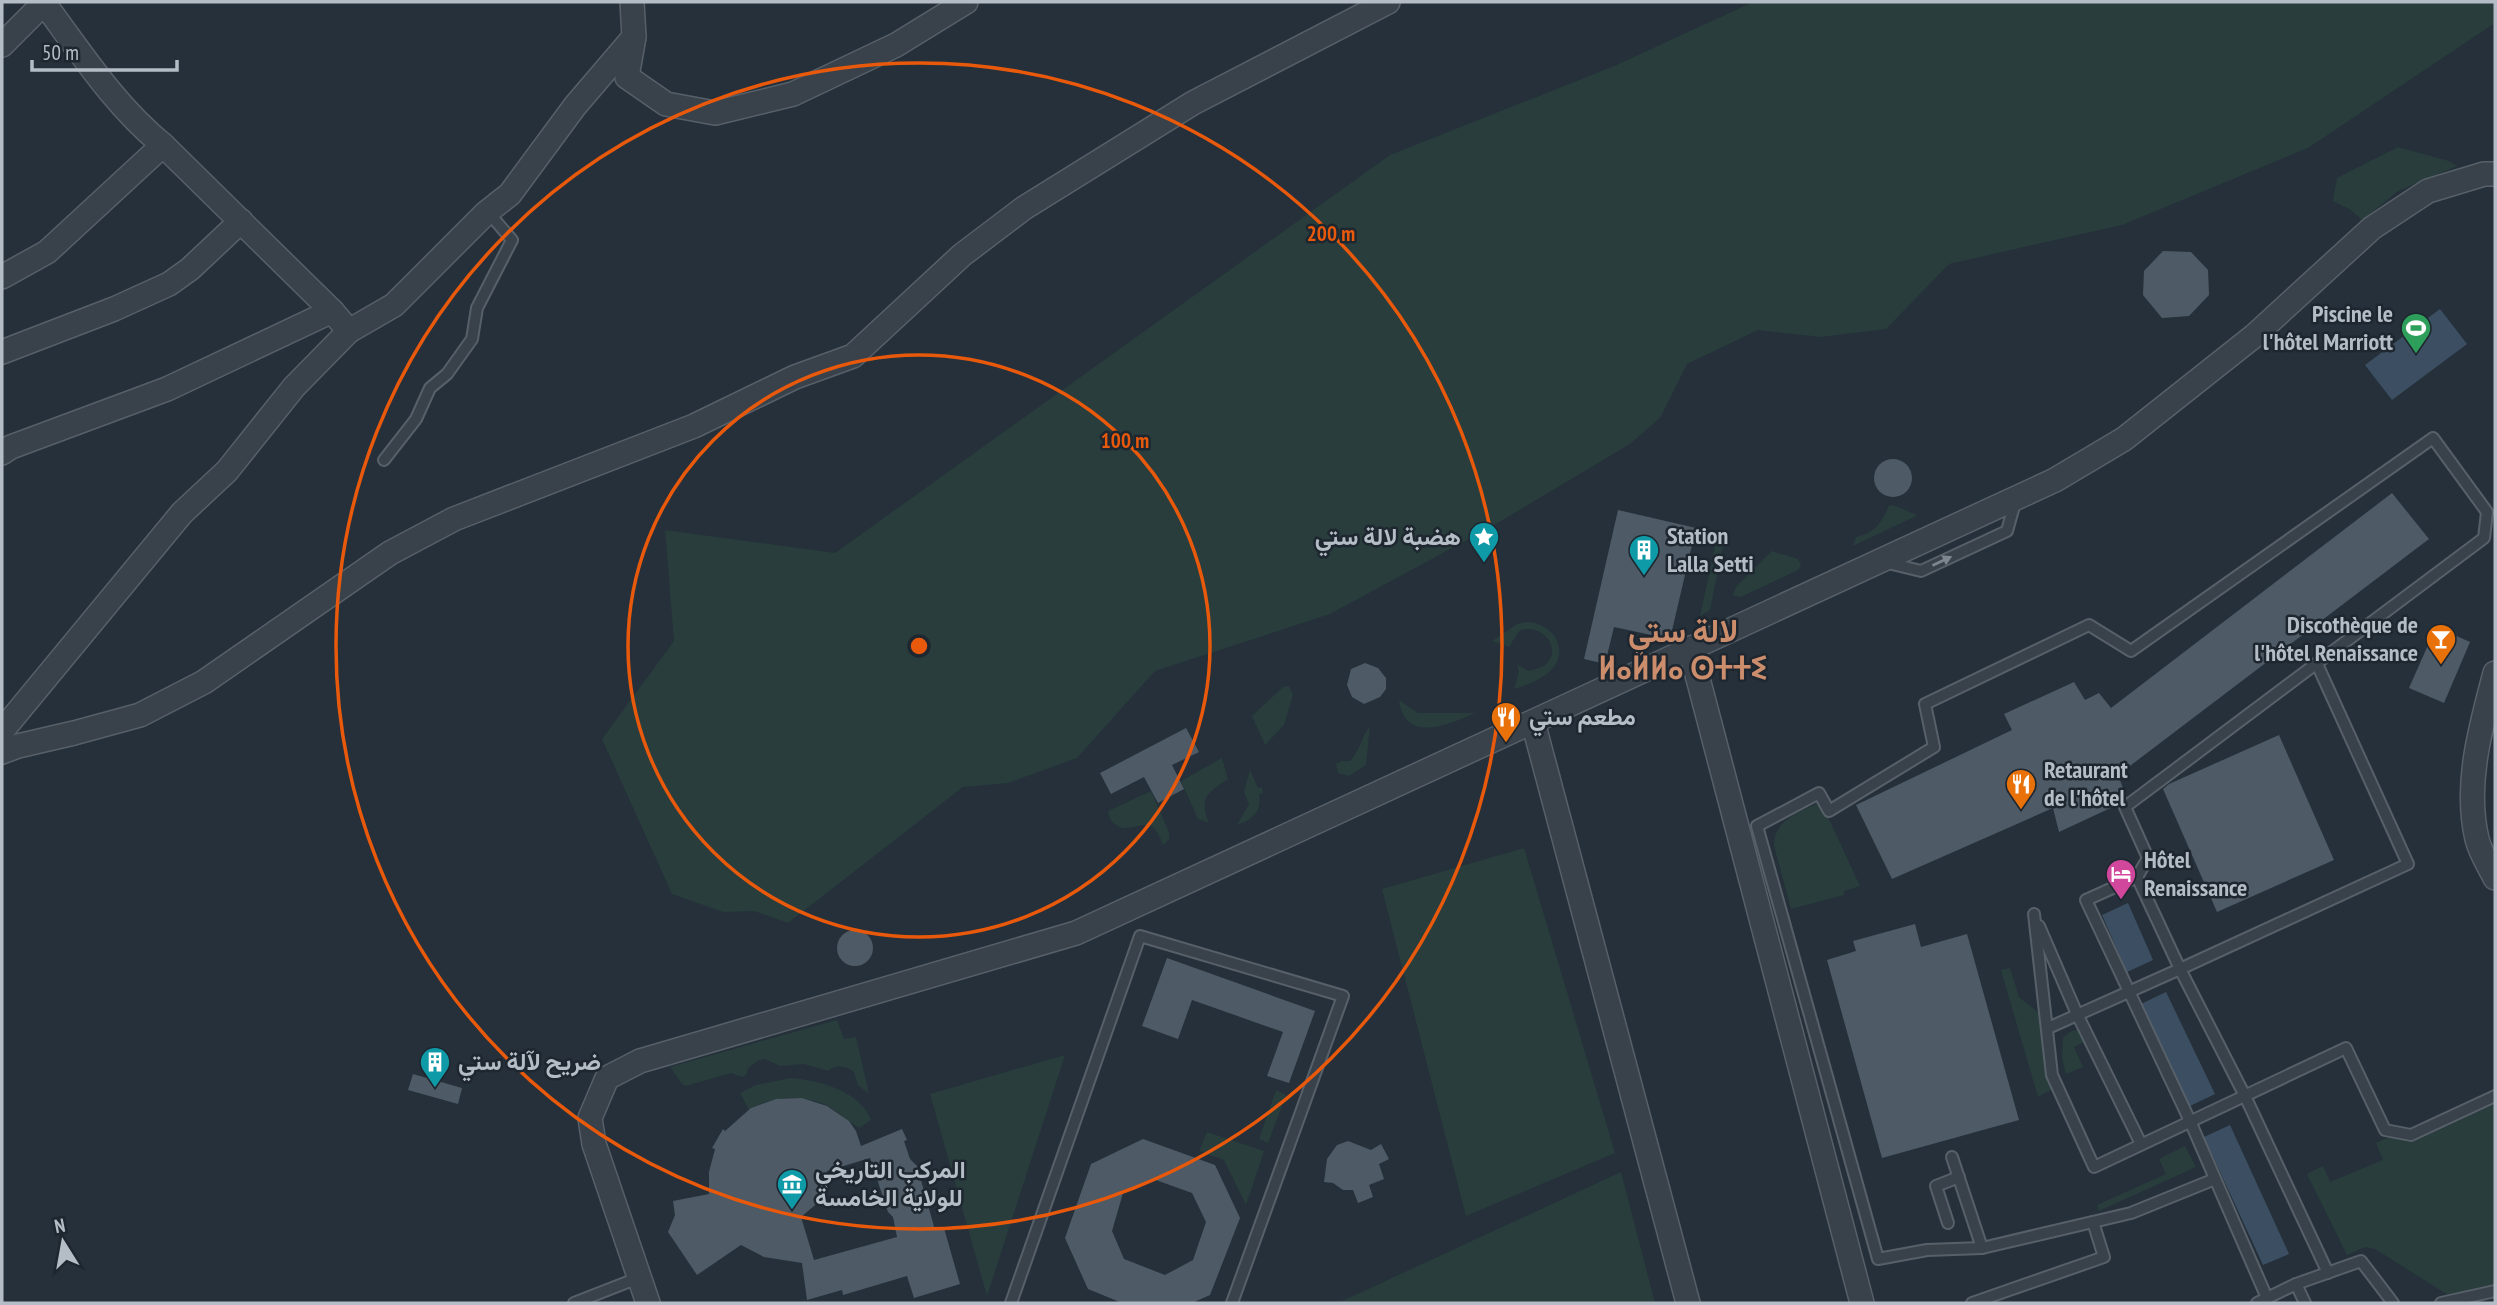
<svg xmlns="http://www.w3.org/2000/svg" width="2497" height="1305" viewBox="0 0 2497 1305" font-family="'PT Sans Narrow',Vazirmatn,'Noto Sans Tifinagh',sans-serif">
<rect width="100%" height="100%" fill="#25303a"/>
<g fill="#283d3c">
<path d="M1753,2H2495V23L2308,148L2122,225L1949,264L1886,329L1821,337L1758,330L1687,364L1660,418L1630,444L1491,527L1330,614L1155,671L1077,758L1008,783L963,787L788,923L754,911L723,912L672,894L602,739L674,641L665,530L835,553L1390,155L1612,67Z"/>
<path d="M2398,147L2449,161L2457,166L2398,191L2362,220L2351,210L2333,201L2337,178Z"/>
<path d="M1889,505C1897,505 1907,512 1916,514V516L1853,546L1856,537C1875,533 1882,523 1889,505Z"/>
<path d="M1719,528L1725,536L1710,610L1700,616Z"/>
<path d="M1772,551L1798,559L1801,565L1798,570L1741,597L1733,595L1736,587Z"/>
<path d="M1526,622C1550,622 1570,646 1553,668C1545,678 1526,686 1514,689L1519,672L1517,665L1529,671C1534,669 1541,668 1545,665C1564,649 1542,622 1519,631L1509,647L1492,641L1517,624Z"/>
<path d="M1289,686L1293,695L1284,725L1265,745L1252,716L1283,687Z"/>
<path d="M1399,700L1418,713H1475C1448,725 1405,744 1399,700Z"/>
<path d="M1370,726L1366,765L1349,776L1338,773L1336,764L1341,761H1350C1359,752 1362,736 1370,726Z"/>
<path d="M1222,758L1228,779C1209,792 1198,797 1209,823L1198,819L1181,781Z"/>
<path d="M1250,770L1258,788L1262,787L1263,793L1259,794C1262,812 1253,819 1237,825L1249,804L1244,792Z"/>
<path d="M1151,791L1169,832V839L1163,845C1151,813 1145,829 1122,828C1114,825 1109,820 1108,811Z"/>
<path d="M1821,802L1860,886L1844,891V895L1791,909L1774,846C1774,819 1800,812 1821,802Z"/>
<path d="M1524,848L1615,1153L1466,1216L1382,889Z"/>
<path d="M2010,968L2019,997L2040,1014L2053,1089L2038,1097L2001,970Z"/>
<path d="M837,1020L844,1039L856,1037L869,1094L858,1085L854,1072C846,1066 836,1064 828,1071L804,1064L780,1066L765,1059L759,1060L748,1068L746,1075L742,1077L731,1073L686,1086L682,1084L670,1067Z"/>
<path d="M2081,1028L2087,1041L2074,1047L2083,1067L2066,1074L2062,1058L2063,1038L2070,1032Z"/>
<path d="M1065,1055L987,1296L930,1094Z"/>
<path d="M791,1078C818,1080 861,1091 871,1120L859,1128C848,1121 837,1111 826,1105C802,1095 771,1096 749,1110L740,1093L756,1085Z"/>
<path d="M1276,1090L1286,1095L1268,1143L1259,1139Z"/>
<path d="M2495,1104V1284L2448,1295L2375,1249L2365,1247L2347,1255L2307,1174L2323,1166L2330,1182L2383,1160L2376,1143L2391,1136L2409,1142L2419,1139Z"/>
<path d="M1207,1132L1264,1151L1246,1205L1224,1160L1199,1151Z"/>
<path d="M2185,1146L2196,1167L2099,1211L2097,1205L2166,1174L2159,1159Z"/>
<path d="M1621,1172L1655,1303H1338Z"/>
</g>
<g fill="#3c4f62">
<path d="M2440,309L2467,344L2392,400L2365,365Z"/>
<path d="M2128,903L2153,960L2127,972L2102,915Z"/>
<path d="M2166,992L2215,1094L2190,1106L2141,1004Z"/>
<path d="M2230,1125L2289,1254L2263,1265L2204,1137Z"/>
</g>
<g fill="#4e5a65" fill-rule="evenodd">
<path d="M2163,251L2191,252L2208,270L2209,295L2189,316L2162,318L2143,295L2144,271Z"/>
<circle cx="1893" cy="478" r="19"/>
<path d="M2392,493L2429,539L2118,775L2126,796L2117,805L2059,832L2053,808L1892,879L1856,805L2012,730L2004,714L2074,682L2085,700L2099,693L2111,708Z"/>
<path d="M1618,510L1696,528L1670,639L1614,627L1605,664L1584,659Z"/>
<path d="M2436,627L2470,642L2444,703L2409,688Z"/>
<path d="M1365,663L1378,668L1386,678V689L1380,697L1364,704L1352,697L1347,685L1351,669Z"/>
<path d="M1186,728L1199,752L1172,765L1184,789L1158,803L1144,777L1111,794L1100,773Z"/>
<path d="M2279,735L2334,860L2217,912L2163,789L2169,784Z"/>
<path d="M1915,924L1921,947L1967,934L2019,1120L1882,1158L1827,960L1856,951L1853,941Z"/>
<circle cx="855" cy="948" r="18"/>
<path d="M1167,958L1315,1011L1289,1083L1267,1076L1283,1032L1192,1000L1178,1039L1142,1026Z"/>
<path d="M413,1074L462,1088L458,1104L408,1090Z"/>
<path d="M802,1098L827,1106L849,1121L856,1131L861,1146L902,1129L907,1140L904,1141L910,1159L917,1166L935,1230L944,1228L960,1284L914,1298L907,1276L843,1295L842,1290L807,1300L802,1263L764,1257L741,1245L697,1275L668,1232L675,1215L673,1201L709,1194V1172L715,1149L712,1148L723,1129L725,1131L751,1108L776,1099ZM870,1158L888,1212L893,1217L897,1237L814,1260L801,1217L821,1200L825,1192L827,1171Z"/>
<path d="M1143,1139L1215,1165L1240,1218L1210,1295L1192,1303H1122L1088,1289L1065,1238L1091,1164ZM1153,1179L1192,1193L1206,1222L1193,1260L1165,1275L1124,1259L1112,1231L1123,1193Z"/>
<path d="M1348,1141L1371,1150L1381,1144L1389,1159L1379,1164L1384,1179L1369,1185L1373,1197L1358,1203L1353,1190H1343L1333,1183L1324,1182L1327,1159L1337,1145Z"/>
</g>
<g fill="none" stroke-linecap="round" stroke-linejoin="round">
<g stroke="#576069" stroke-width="14">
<g id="lane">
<path d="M384,460L416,419L430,388L447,374L472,339L477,308L512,240L488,212"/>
<path d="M1884,562L1921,571L2007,531L2016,499"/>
<path d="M2137,877L2180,969L2245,1096L2328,1273"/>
<path d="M2034,914L2052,1075L2094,1167L2346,1048L2385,1130L2411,1135L2495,1096"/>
<path d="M2039,926L2077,1014L2141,1144"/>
<path d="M2048,1028L2180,969L2408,864L2317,664"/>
<path d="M1952,1157L1982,1248"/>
<path d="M2215,1179L2131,1213L1982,1248L1927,1250L1878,1259L1757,826L1819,793L1829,811L1934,747L1925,704L2089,625L2131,651L2433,438L2487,512L2484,538L2125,807L2148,858L2137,877L2086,900L2190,1121L2267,1298"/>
<path d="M1948,1223L1936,1186L1959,1177"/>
<path d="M2296,1284L2305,1303"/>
<path d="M574,1303L638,1278"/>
<path d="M1011,1303L1140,936L1343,996L1232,1303"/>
<path d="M1972,1303L2104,1257L2093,1222"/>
<path d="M2257,1303L2296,1284L2361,1261L2393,1303"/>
<path d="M2441,1303L2495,1291"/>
</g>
</g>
<g stroke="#576069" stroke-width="26">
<g id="street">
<path d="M632,2L634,37L627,77L666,104L715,113L793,94L896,45L966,2"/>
<path d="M2,45L44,3C81,53 115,106 163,145"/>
<path d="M2,277L47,252L163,145L332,311L349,331"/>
<path d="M2,352L114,309L169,284L190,269L241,221"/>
<path d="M2,453L11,447L167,389L332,311"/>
<path d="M1690,648L1862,1303"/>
<path d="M2495,673C2481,726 2464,784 2477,839C2480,852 2489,866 2495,878"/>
<path d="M1533,722L1688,1303"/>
<path d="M2,731L182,513L227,471L294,387L349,331L394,305L486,213L510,194L575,106L634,37"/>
<path d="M2,752L18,746L74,733L140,715L204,682L390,553L454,519L694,426L795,377L853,356L962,255L1024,208L1193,103L1388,2"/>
<path d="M648,1303L594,1144L590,1118L607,1078L640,1061L1076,933L2055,480L2124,439L2254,336L2372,228L2428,191L2484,174H2495"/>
</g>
</g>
<use href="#lane" stroke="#39424b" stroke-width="10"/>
<use href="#street" stroke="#39424b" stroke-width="23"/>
</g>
<defs><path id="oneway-solid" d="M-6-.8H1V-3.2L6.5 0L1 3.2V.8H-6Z" transform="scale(1.75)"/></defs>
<use fill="#7d868f" href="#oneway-solid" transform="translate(1942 561) rotate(-25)"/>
<g fill="none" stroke="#e8590c" stroke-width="3.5">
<circle cx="919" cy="646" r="291"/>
<circle cx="919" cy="646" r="583"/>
</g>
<defs>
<g id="stadium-pin" transform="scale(1.575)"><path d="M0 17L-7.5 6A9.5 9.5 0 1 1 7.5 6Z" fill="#2e9e5b" stroke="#1e2730"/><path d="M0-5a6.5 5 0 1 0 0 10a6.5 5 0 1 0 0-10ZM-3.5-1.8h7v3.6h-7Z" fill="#fff"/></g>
<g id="sight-pin" transform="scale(1.575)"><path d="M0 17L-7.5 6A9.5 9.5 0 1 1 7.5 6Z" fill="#0f9aa8" stroke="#1e2730"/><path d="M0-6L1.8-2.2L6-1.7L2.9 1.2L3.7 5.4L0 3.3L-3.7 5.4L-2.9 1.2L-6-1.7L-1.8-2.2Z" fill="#fff"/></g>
<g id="building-pin" transform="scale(1.575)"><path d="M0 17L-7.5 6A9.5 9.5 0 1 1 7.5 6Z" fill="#0f9aa8" stroke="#1e2730"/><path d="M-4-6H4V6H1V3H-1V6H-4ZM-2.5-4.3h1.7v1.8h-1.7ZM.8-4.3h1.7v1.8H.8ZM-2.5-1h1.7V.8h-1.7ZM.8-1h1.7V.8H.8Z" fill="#fff"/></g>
<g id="bar-pin" transform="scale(1.575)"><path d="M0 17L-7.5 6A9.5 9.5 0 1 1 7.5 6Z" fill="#e8710a" stroke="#1e2730"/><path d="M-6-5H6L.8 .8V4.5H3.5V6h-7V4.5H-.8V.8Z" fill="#fff"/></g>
<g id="restaurant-pin" transform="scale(1.575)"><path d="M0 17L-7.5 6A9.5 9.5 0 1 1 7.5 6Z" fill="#e8710a" stroke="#1e2730"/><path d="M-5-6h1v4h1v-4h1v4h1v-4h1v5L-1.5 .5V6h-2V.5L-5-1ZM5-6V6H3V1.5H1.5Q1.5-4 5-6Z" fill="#fff"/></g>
<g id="hotel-pin" transform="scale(1.575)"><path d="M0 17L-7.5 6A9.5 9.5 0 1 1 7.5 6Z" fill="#d1479c" stroke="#1e2730"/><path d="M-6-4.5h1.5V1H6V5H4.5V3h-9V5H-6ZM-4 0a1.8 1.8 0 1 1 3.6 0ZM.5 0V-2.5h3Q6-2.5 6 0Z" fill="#fff"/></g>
<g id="museum-pin" transform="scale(1.575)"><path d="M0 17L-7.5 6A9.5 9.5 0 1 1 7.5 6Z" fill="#0f9aa8" stroke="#1e2730"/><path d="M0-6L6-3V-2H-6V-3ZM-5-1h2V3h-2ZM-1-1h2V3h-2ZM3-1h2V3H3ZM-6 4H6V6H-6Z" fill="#fff"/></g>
</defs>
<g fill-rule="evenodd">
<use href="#stadium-pin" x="2416" y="328"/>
<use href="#sight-pin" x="1484" y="537"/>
<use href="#building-pin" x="1644" y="550"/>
<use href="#bar-pin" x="2441" y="639"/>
<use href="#restaurant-pin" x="1506" y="717"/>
<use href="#restaurant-pin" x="2021" y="784"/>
<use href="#hotel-pin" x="2121" y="874"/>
<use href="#building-pin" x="435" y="1062"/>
<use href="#museum-pin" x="792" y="1184"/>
</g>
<g text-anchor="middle" stroke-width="5" stroke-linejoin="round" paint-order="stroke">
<g font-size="24" font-weight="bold" fill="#b4bdc6" stroke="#1e2730" text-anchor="start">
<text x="2393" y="322" text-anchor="end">Piscine le<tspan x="2393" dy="28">l'hôtel Marriott</tspan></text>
<text x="1667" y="544">Station<tspan x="1667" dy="28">Lalla Setti</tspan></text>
<text x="1461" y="545" text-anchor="end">هضبة لالة ستي</text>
<text x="2418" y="633" text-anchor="end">Discothèque de<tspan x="2418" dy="28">l'hôtel Renaissance</tspan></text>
<text x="1529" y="725">مطعم ستي</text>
<text x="2044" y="778">Retaurant<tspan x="2044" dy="28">de l'hôtel</tspan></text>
<text x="2144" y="868">Hôtel<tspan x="2144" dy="28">Renaissance</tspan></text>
<text x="458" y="1070">ضريح لآلة ستي</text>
<text x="815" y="1178">المركب التاريخي<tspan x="815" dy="28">للولاية الخامسة</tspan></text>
</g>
<g font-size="32" font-weight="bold" fill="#cb8d6b" stroke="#1e2730">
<text x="1683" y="642">لالة ستي<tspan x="1683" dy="37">ⵍⴰⵍⵍⴰ ⵙⵜⵜⵉ</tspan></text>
</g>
</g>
<circle cx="919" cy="646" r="10" fill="#e8590c" stroke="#1e2730" stroke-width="3.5"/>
<g font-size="21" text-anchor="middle" font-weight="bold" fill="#e8590c" stroke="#1e2730" stroke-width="5" stroke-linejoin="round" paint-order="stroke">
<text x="1331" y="241">200 m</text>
<text x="1125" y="448">100 m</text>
</g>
<rect width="2497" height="1305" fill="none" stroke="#b4bdc6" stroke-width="7"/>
<g transform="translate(63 1242) rotate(349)" stroke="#1e2730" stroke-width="5" paint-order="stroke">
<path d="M0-5L12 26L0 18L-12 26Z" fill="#b4bdc6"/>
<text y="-10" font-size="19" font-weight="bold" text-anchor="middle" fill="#b4bdc6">N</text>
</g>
<path d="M32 60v10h145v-10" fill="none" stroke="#b4bdc6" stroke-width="3.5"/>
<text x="42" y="60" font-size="21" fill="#b4bdc6" stroke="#1e2730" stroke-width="5" paint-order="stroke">50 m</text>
</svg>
